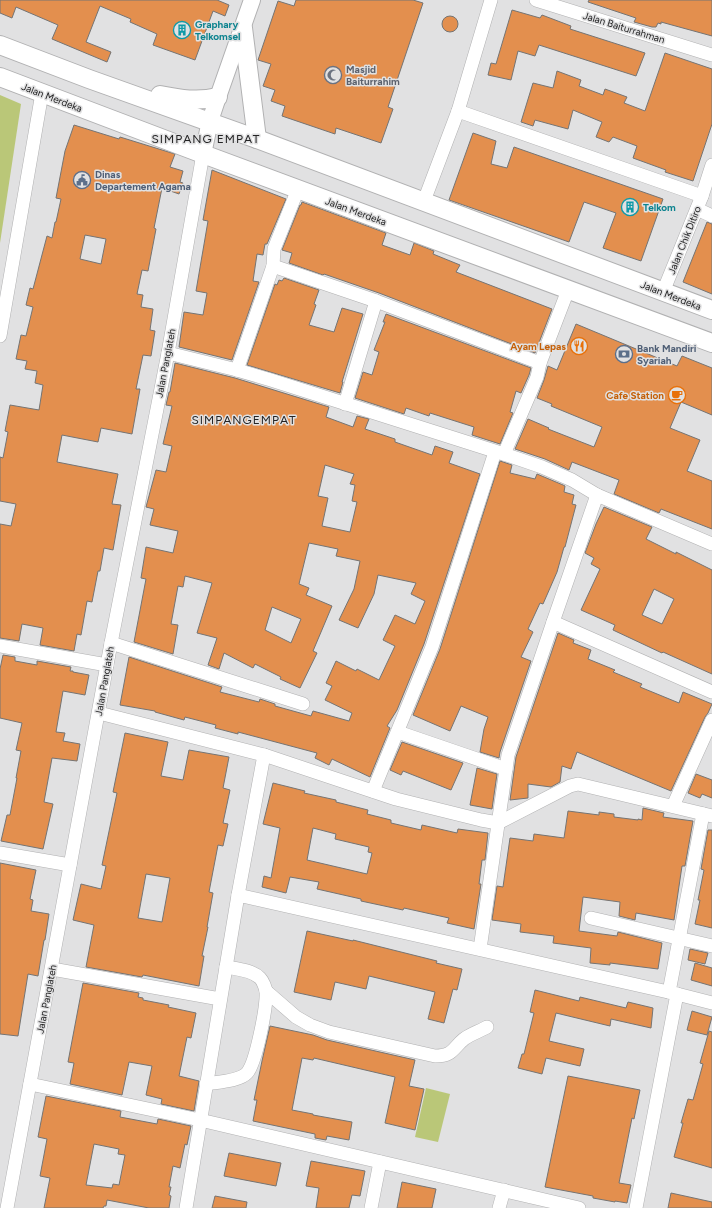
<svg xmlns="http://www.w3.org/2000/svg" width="712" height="1208" viewBox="0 0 712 1208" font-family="Figtree,sans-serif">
<rect width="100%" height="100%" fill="#e1e1e2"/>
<g fill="#bac778">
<path d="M0,95L21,104L0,243Z"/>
<path d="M426,1088L450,1094L438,1142L415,1137Z"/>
</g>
<g fill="#e38f4e" stroke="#757473" fill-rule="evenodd">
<path d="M0,0H217L229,5L225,16L213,11L195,60L153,45L157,34L130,22L131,19L100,6L86,42L111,52L107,62L52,39L58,25L16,7L12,18L0,13Z"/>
<path d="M296,0H413L423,3L388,107L393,109L381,143L336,128L335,134L282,116L285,106L271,101L275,90L263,86L271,64L258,60L278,1L294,6Z"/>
<path d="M589,0H712V36L661,22V24L658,23L656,27H652L634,22L636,18L588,2Z"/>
<path d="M512,10L540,18L542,15L571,26L570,29L645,53L636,76L539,45L535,56L518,51L511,80L488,75L491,63L496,64Z"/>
<circle cx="450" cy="24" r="8"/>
<path d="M665,53L712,69V124L693,181L665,172L666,170L633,158L637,146L613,137L609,142L596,137L602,122L573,110L568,129L535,120L533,126L521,122L533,83L553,88L557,71L581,80L579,86L603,95L605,89L627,97L624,103L645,111Z"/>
<path d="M74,125L119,139L120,137L175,154L170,167L183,171L180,182L183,183L179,194L162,188L154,228L156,229L148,271L142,270L137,294L143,295L141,307L153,309L150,330L155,331L151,356L143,355L136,389H140L132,434L101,428L98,442L62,435L57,462L118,474L112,504L121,505L113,550L104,548L100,571H98L92,602L87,601L81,635L77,634L74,651L40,645L43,628L22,624L19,641L0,638V524L11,526L16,504L0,501V457L3,458L8,432L5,431L10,405L39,410L43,385L35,383L37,371L25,369L27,361L16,359L21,335L26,336L33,307L26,305L30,288L33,289L47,236L52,238L55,222H56L61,199L56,198L65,151ZM85,235L106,239L101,264L80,259Z"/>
<path d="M473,133L496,141L491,164L507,168L514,147L663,199L641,261L603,248L616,213L584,202L569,242L449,200Z"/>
<path d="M212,170L286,199L267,244H265L263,255L257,254L253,281L259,282L232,360L179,347L184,312L203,315L207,293L196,291L208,221L203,220Z"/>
<path d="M302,202L386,233L382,245L410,255L414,243L434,251L433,254L460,265L456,272L552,309L535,353L379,293L324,274L323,275L289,263L292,253L282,250L300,205H301Z"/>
<path d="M707,222L712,224V294L683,282Z"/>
<path d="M284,278L319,290L314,304L316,305L309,325L334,332L342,308L363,314L342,382H343L340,393L247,365L275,284L277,285L279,280L282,281Z"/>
<path d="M386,314L531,368L529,375L521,393L516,391L510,412L513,413L500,444L472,435L474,427L430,413L429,416L406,408L404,414L355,398L363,372L372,375L379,352L374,350L385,322H383Z"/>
<path d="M576,324L677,366L682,356L712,368V415L681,402L670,428L700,440L687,471L712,481V529L661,509L659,513L614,494L619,480L572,462L569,470L545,459L515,449L528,419L549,428L548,429L594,447L602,427L551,406L552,404L537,398L544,380L548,366L557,370Z"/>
<path d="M175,363L235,378L329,407L326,417L353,427L357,416L369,419L365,429L395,439V442L432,455L435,446L453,452L449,463L480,474L424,644L397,710L387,726L390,728L370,777L332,759L329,765L315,758L317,753L238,732V734L215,728L216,725L185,717L184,720L155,712V711L120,705L129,657L222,687L220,692L259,702L260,699L275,704V706L311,716L313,711L349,721L352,713L325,700L332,686L326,683L336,661L356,671L357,669L379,680L395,646L383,640L395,615L415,624L425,601L411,594L416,583L378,575L374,594L358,628L339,620L354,589L360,561L336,556L338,549L309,543L299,584L309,588L306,595L332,606L313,651L317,653L300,688L280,679L281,677L255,664L253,668L224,653L219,669L208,665L217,638L197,633L212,583L185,576L183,587L178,586L171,624L178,625L173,654L134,642L146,579L141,578L146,547L173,553L178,531L150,525L154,509L146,507L156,470L166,472L172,446L163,444L172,406L166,405L169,392H170ZM325,465L354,474L350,484L355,485L352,501L357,502L350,532L322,526L328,498L318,496ZM272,607L301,619L291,643L265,630Z"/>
<path d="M500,461L512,465L510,473L535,479L537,474L563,485L565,486L564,492L574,495L572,504L576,505L565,547H564L557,572L543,604L540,603L528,629L533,632L521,657L531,661L500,752L499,758L480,752L484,729L488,717L461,706L450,731L413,715L440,649Z"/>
<path d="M604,507L652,527L646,539L676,554V552L712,570V674L663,652L662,653L613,630L615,625L581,610L600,569L591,564L594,558L585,553L596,524ZM654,589L674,599L662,624L642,615Z"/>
<path d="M558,633L574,640L573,643L591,650L588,659L615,670L613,672L642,684L640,687L679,703L683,692L712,704L708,713L705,717L671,791L577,752L571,769L562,766L560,782L551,787L528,784V798L510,800L516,757Z"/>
<path d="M3,655L15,657V661L37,665V661L71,667L70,671H73V672L89,675L85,695L63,691L56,732L65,733L63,741L80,744L77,761L52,758L44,802L53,804L43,849L1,841L7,815H10L17,778H16L21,751L16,750L22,723L0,718V669Z"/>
<path d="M125,733L168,742L161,776L183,780L189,750L229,757L223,788L230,790L223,823L228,824L223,846L218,845L209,892L213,893L207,927H208L202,956H204L199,986L143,975L142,977L86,967L94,925L73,920L81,884L101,889L106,866L102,865L117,793L113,792ZM146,874L170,878L162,922L138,918Z"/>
<path d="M402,742L463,763L451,790L403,771L401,775L390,770Z"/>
<path d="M477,768L497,774L492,809L470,805Z"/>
<path d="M696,774L712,780V798L702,794L700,798L688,793Z"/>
<path d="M273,783L305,791L304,793L336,800V802L368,810L367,814L391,820V823L421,830L422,825L457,833L458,829L488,833L485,860H482L479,884H481L474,929L447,923L449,918L404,908L403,910L361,901V899L317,889L319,882L290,877L286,893L262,887L264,876L271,878L280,828L263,824ZM313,828L336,834L335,839L369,847L368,852L372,853L367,874L307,860Z"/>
<path d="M643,808L664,813L663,817L693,821L685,866H682L674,920L636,913L635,920L619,916L620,902L583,897L579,931L617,936L618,932L662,943L658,969L610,963V965L590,963L591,948L553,943L554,936L520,932L521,924L492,920L497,886L503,887L510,838L533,841L534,834L564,838L568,811L599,815V812L614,814V817L638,820V819L642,820Z"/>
<path d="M708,830H712V928L695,924L700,900H698L704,870L701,869Z"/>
<path d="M0,863L36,870L30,899L33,900L31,911L49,914L45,940H44L38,976L28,974L18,1036L0,1034Z"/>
<path d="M307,931L353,941V940L437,961L436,963L462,969L457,990L453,989L444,1023L428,1019L435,992L369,976L366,989L335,982L331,1000L294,992Z"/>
<path d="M690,949L708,953L705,964L688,960Z"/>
<path d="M695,963L712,968V986L691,980Z"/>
<path d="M83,983L139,993L138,997L143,998V1000L169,1005L168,1007L196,1013L191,1038L187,1037L179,1076L199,1081L194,1111L161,1104L162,1099L146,1095L152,1066L129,1062L122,1095L70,1084L74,1063L68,1062Z"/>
<path d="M535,990L579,1001L580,997L626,1008L628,1002L653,1008L651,1028L611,1019L610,1026L556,1013L549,1041L584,1049L580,1066L546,1058L542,1074L518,1068L522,1054H524L534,1013L530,1012Z"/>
<path d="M692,1011L712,1017L707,1035L687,1030Z"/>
<path d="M270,1026L313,1035L327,1040L415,1060L409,1086L424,1089L415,1130L385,1123L395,1077L314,1058L313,1060L302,1058L292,1110L313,1114V1115L352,1122L349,1140L327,1136L326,1140L315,1138V1134L253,1121L257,1100H254L262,1061Z"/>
<path d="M709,1031L712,1032V1168L674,1157L683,1123H681L688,1099L693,1100L703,1064L700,1063Z"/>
<path d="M568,1076L640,1090L634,1119L632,1118L619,1183L631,1185L627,1203L615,1201V1202L593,1198V1196L545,1187Z"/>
<path d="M46,1096L121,1111L120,1117L157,1124L158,1119L191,1126L187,1145L185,1144L180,1168L173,1166L169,1187H171L169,1195L171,1196L169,1208H149L107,1200L106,1206H104L103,1208H44L50,1178L40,1176L47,1139L38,1137ZM94,1144L119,1149L118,1154L125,1155L119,1185L113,1184L112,1188L86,1185Z"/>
<path d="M229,1153L281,1163L276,1186L224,1176Z"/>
<path d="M311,1161L365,1171L360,1196L352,1195L349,1208H316L319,1188L306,1186Z"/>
<path d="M402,1182L436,1189L432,1208H397Z"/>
<path d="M671,1193L712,1202V1208H668Z"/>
<path d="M215,1196L247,1202L246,1208H212Z"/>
</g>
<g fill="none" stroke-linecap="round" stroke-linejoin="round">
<g stroke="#b1b1b2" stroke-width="14">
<g id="minor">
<path d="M536,0L712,55"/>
<path d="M458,111L702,196"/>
<path d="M424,201L458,111L491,0"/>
<path d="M697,209L712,216"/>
<path d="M273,266L376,301L540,363"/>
<path d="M663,292L702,196L712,165"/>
<path d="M0,336L42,93"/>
<path d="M168,353L237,370L271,380L504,454L542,467L572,480L597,495L712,544"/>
<path d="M237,370L273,266L274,249L298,189"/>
<path d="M345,404L376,301"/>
<path d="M504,454L537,377L540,363L568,290"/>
<path d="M553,622L712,692"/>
<path d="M111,643L303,704"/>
<path d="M0,646L107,665"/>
<path d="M99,713L264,755L396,799L481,820L498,823L570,786L578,784L712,816"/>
<path d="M398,732L506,769"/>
<path d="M373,791L432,647L495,452"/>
<path d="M673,806L712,720"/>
<path d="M0,853L70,865"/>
<path d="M238,895L264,755"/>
<path d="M591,918L712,946"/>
<path d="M480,949L508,755L553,622L597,495"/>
<path d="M52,969L220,999"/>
<path d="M266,991L296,1017L310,1025L329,1032L435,1056C453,1056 452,1049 464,1039C471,1034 480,1031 487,1027"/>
<path d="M669,992L703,814"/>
<path d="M30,1084L200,1120L579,1208"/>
<path d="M206,1084C217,1082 240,1081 247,1073C256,1063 267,1006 266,992C266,989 263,981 260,978C252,970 237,969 226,967"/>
<path d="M7,1208L111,643L168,353L203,154"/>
<path d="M186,1208L238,895L677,994L712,1003"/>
<path d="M371,1208L380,1162"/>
<path d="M499,1208L504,1190"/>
<path d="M636,1208L677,994"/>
</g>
</g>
<g stroke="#b1b1b2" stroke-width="18">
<path id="tertiary" d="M203,154L210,121L218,97L252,0"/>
</g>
<g stroke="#b1b1b2" stroke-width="20">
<g id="secondary">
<path d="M243,28L257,139"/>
<path d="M0,45L89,79L257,139L712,310"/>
<path d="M0,77L203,154L712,343"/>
<path d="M160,95C180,99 198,102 218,97"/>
</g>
</g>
<use href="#minor" stroke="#fff" stroke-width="13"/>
<use href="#tertiary" stroke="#fff" stroke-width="16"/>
<use href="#secondary" stroke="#fff" stroke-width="18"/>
</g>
<defs>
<g id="building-ring" transform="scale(0.9)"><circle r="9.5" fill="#e1e1e2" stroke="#0f9aa8" stroke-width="1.5"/><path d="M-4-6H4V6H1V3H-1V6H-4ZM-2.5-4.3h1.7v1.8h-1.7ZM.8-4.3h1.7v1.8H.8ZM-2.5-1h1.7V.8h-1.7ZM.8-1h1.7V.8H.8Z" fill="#0f9aa8"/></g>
<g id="mosque-ring" transform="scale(0.9)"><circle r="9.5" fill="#e1e1e2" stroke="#6b7280" stroke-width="1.5"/><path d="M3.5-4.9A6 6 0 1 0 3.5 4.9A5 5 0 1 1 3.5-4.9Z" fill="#6b7280"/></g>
<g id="civic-ring" transform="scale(0.9)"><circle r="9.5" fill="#e1e1e2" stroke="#5c6f8a" stroke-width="1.5"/><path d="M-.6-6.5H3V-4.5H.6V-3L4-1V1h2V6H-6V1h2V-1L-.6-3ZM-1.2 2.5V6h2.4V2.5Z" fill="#5c6f8a"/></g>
<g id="restaurant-ring" transform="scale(0.9)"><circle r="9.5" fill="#e1e1e2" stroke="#e8710a" stroke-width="1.5"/><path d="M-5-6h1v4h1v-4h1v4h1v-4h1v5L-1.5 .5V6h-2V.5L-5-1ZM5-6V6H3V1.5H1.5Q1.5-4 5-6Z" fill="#e8710a"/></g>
<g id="bank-ring" transform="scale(0.9)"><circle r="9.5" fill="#e1e1e2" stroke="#5c6f8a" stroke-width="1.5"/><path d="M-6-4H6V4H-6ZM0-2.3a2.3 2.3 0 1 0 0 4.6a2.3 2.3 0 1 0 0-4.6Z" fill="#5c6f8a"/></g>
<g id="cafe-ring" transform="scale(0.9)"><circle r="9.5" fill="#e1e1e2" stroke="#e8710a" stroke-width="1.5"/><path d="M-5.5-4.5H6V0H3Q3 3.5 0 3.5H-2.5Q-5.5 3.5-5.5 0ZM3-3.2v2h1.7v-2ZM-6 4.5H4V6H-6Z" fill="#e8710a"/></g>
</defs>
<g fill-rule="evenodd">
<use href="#building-ring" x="182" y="30"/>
<use href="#mosque-ring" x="333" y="75"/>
<use href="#civic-ring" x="82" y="180"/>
<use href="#building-ring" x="630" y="207"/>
<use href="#restaurant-ring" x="579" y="346"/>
<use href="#bank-ring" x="624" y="354"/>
<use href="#cafe-ring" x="677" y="395"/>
</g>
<g text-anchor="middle" stroke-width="3" stroke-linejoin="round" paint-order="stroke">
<g font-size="10" font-weight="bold" fill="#0d838f" stroke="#e1e1e2" text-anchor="start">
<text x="195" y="28">Graphary<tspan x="195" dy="12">Telkomsel</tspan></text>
<text x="643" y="211">Telkom</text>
</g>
<g font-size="10" fill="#242425" stroke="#e1e1e2">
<text transform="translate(624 27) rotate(17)" y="4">Jalan Baiturrahman</text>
<text transform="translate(52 97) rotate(21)" y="4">Jalan Merdeka</text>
<text transform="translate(356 211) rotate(20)" y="4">Jalan Merdeka</text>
<text transform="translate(684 240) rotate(-68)" y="4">Jalan Chik Ditiro</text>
<text transform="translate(671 295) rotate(21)" y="4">Jalan Merdeka</text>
<text transform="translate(165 363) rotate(-79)" y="4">Jalan Panglateh</text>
<text transform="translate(104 681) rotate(-80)" y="4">Jalan Panglateh</text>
<text transform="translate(46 999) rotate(-79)" y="4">Jalan Panglateh</text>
</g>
<g font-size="10" font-weight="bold" fill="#5b616d" stroke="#e1e1e2" text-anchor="start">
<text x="346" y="73">Masjid<tspan x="346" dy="12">Baiturrahim</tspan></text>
</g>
<g font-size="10" font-weight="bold" fill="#4e5e75" stroke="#e1e1e2" text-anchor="start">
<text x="95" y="178">Dinas<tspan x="95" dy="12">Departement Agama</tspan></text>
<text x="637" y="352">Bank Mandiri<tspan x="637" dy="12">Syariah</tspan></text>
</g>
<g font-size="10" font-weight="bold" fill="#c56008" stroke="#e1e1e2" text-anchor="end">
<text x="566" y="350">Ayam Lepas</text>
<text x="664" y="399">Cafe Station</text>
</g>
<g font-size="12" letter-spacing="1" fill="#242425" stroke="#e1e1e2">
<text x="206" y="143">SIMPANG EMPAT</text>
<text x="244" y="424">SIMPANGEMPAT</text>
</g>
</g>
</svg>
